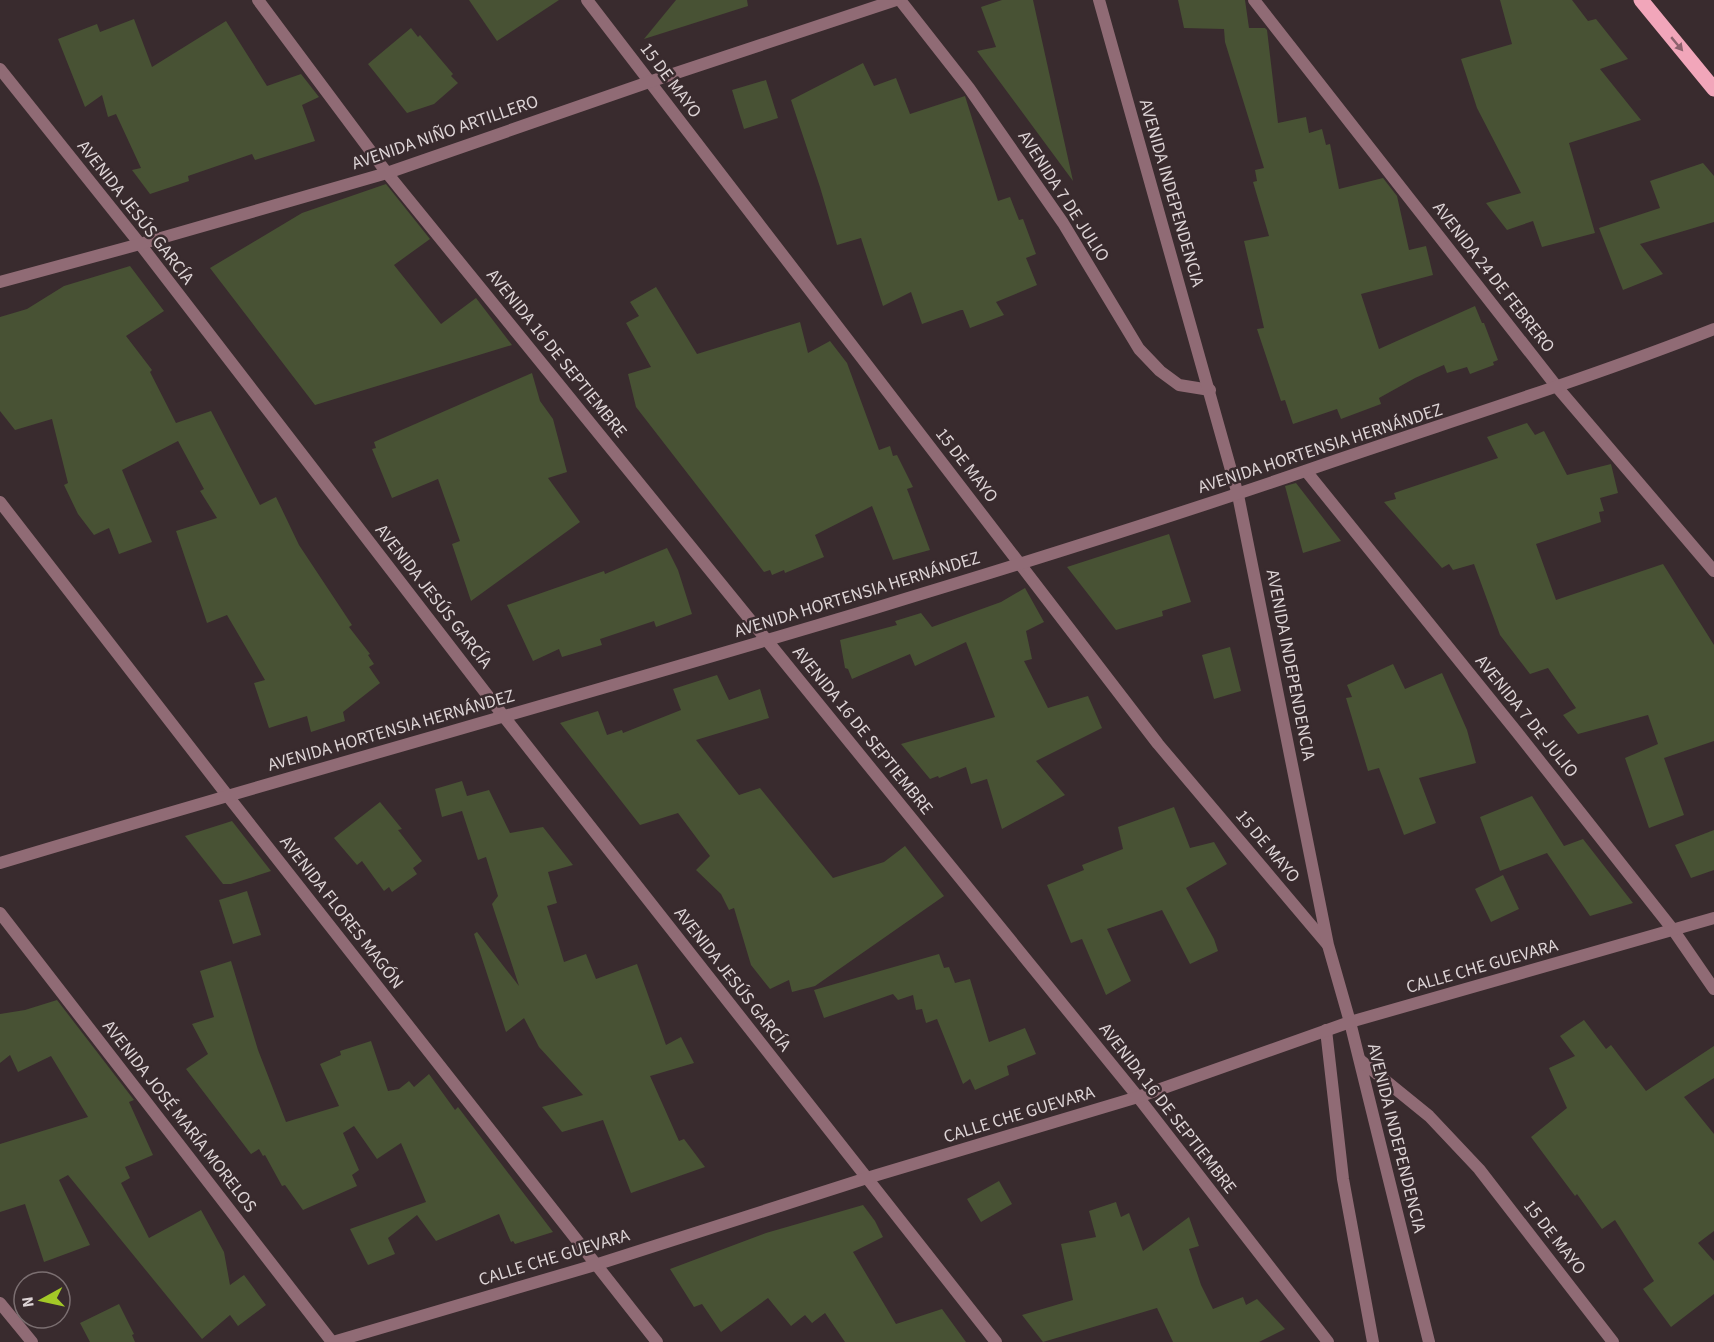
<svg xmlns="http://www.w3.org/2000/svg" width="1714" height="1342" viewBox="0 0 1714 1342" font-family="'Source Sans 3',sans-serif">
<rect width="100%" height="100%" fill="#392b2e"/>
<g fill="#485234">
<path d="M469,0H559L497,41Z"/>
<path d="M676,0H747L748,6L644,39Z"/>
<path d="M1002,0H1033L1073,181L977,51L996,47L981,7Z"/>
<path d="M1178,0H1245L1249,28H1265L1267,30L1278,123L1306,117L1309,133L1322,129L1326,145L1330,144L1339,189L1383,178L1397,196L1409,250L1426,246L1433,275L1361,294L1379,349L1475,306L1482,323H1484L1498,360L1493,362L1494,365L1470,374L1467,367L1447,373L1444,365L1415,378L1379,398L1381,404L1341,419L1337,409L1293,424L1285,400L1281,401L1257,329L1264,328L1244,241L1269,236L1253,182L1257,181L1255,170L1264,168L1225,42L1224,29L1184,28Z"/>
<path d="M1500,0H1572L1588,21L1596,19L1628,59L1600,69L1641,120L1569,143L1595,233L1542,247L1533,221L1507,230L1486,203L1521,193L1477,108L1461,59L1512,44Z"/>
<path d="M134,19L152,67L226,21L267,86L301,74L319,97L302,105L315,141L255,160L252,154L188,176L189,181L150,194L132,170L141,168L116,114L108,117L102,95L85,107L58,39L97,24L100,32Z"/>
<path d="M411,28L418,37L420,35L453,74L451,76L458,83L434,104L407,113L368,64Z"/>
<path d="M863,63L874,86L896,78L910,114L965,96L998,201L1010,197L1019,220L1023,219L1036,254L1026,258L1037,285L996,302L1004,315L970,328L963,310H961L922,324L911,292L883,306L861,238L837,245L820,187L791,100Z"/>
<path d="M766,80L778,118L744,129L732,90Z"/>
<path d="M1703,163L1714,176V222L1640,244L1663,274L1623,290L1599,228L1660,208L1650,181Z"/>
<path d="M386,184L430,239L394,265L441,324L476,298L512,345L315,405L210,268L302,213Z"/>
<path d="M130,266L164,311L126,336L152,370L150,372L176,423L211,411L260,505L276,497L299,545L352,625L349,627L370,654L368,655L374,664L369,667L380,683L343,712L345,721L311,732L307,716L269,728L254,683L265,680L227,615L207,623L176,531L217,518L200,491L204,489L178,441L122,470L152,542L119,554L109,528L94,535L78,514L64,485L68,483L52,419L15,430L0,411V317L27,309L64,286Z"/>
<path d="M656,287L697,354L800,322L808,353L830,341L847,363L879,450L890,446L893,456L897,455L913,487L907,489L930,550L893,560L872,506L815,535L824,557L785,573L784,570L772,575L770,570L764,572L636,407L628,374L651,367L626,323L639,316L630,302Z"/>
<path d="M532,373L540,401L553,419L567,472L548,478L580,522L471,601L452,544L460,541L438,479L392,498L372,449L376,448L374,442Z"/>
<path d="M1527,423L1535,435L1544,431L1567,475L1611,464L1618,493L1600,498L1604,511L1599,512L1601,522L1536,544L1556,600L1663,564L1714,645V741L1664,758L1684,815L1649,828L1625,758L1658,744L1648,715L1578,734L1563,715L1576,708L1548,668L1530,674L1500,635L1474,564L1453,570L1449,564L1442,568L1384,502L1396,499L1394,493L1498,458L1487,437Z"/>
<path d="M1296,483L1341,541L1303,553L1285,486Z"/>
<path d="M1169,534L1191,602L1162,611L1163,616L1116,630L1067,567Z"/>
<path d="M667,548L678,570L692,614L656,627L654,621L600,639L602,645L562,657L559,649L533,661L507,605L604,571L605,574Z"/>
<path d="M1025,588L1044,622L1026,631L1032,659L1024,661L1048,708L1088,696L1102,728L1036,761L1065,795L1002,829L987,779L971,784L966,767L939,778L938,776L930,779L901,744L995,717L966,642L915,666L910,654L852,679L848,669L845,668L840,640L897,625L895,621L921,613L932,627L1001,602Z"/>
<path d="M1230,647L1241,691L1214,699L1202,655Z"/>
<path d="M1393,664L1405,689L1442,673L1467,730L1476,763L1419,778L1436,823L1404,835L1379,768L1368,771L1346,698L1352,697L1347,685Z"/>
<path d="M717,675L729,700L760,689L769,718L696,740L739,795L760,788L833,878L884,862L905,846L944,896L815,986L792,992L789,980L770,989L751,965L734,908L729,910L721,894L696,870L710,856L678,813L640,825L560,723L598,711L607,735L622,730L623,733L681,710L673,689Z"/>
<path d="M462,781L467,796L489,790L510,833L543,827L573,865L548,872L557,903L547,906L564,962L586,954L596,979L637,964L666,1045L681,1037L694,1063L650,1076L679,1141L684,1139L705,1167L631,1193L603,1120L562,1132L542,1107L583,1095L539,1047L524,1018L528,1015L506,1032L474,934L477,932L519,986L492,904L498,896L486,857L478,860L462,811L442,817L435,789Z"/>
<path d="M1532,796L1564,846L1583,839L1633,903L1590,916L1547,853L1500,871L1480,817Z"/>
<path d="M380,802L402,829L398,830L422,861L413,868L417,874L392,892L389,887L384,891L362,861L357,865L334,838Z"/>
<path d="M1174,807L1190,848L1214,842L1227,864L1186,888L1214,939L1218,951L1190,964L1162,910L1107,929L1131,981L1106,995L1082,939L1071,943L1047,885L1084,870L1082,865L1123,849L1118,827Z"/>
<path d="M232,821L271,871L231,884H223L185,836Z"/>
<path d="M1714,830V870L1691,878L1675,845Z"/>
<path d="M1503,875L1519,909L1491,922L1475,889Z"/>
<path d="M247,891L261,935L233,944L219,900Z"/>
<path d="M939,954L944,968L949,967L955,983L970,979L989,1042L1025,1028L1036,1054L1007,1066L1009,1075L975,1090L970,1079L963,1084L937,1019L926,1023L922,1009L916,1010L913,995L898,1000L893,994L824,1018L814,990Z"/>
<path d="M231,961L258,1050L286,1122L339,1106L320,1064L341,1055L340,1051L371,1041L388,1091L399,1089L409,1081L414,1087L429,1074L455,1110L458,1107L553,1232L515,1244L513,1241L511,1242L499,1214L436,1241L417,1215L388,1238L395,1254L368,1265L350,1229L426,1202L401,1143L377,1159L354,1126L343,1133L359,1170L352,1175L357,1186L303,1210L285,1185L282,1186L265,1155L263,1156L259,1149L251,1154L186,1069L208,1054L192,1024L214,1017L200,971Z"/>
<path d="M57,1000L134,1100L129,1102L153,1155L125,1167L130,1178L121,1183L149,1238L201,1210L224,1252L230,1285L244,1275L266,1305L238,1326L230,1315L202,1339L68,1175L59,1180L90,1245L44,1262L25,1204L0,1212V1144L88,1117L51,1056L18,1072L10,1055L0,1063V1014L25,1010Z"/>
<path d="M1584,1020L1606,1049L1611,1045L1646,1091L1714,1046V1078L1684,1097L1714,1134V1231L1698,1243L1714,1261V1294L1671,1327L1643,1289L1654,1281L1615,1220L1602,1229L1577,1194L1575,1196L1531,1137L1567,1108L1549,1068L1575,1056L1560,1036Z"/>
<path d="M999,1181L1012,1204L981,1222L967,1199Z"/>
<path d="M1116,1202L1121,1217L1129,1213L1143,1251L1189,1217L1199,1246L1189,1249L1201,1285L1213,1309L1243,1297L1246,1305L1257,1299L1285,1329L1259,1342H1173L1157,1308L1043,1342L1022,1315L1073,1300L1061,1244L1096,1237L1089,1211Z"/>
<path d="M863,1205L875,1221L883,1237L853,1252L896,1324L942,1309L966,1342H845L825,1313L812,1323L805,1315L791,1326L768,1298L721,1332L702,1304L694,1307L670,1269L766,1233Z"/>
<path d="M119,1304L134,1334L132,1335L135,1342H90L80,1323Z"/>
</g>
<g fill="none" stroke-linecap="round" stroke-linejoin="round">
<g stroke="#906b75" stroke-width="12">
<path d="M258,0L387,173L1138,1097L1328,1342"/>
<path d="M587,0L1158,744L1327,944"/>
<path d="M900,0L969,88L1063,223L1139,349L1160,371L1179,385L1210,390"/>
<path d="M1099,0L1238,495L1328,945L1350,1022L1429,1342"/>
<path d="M1254,0L1557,387L1714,571"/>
<path d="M0,69L140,244L505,718L996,1342"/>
<path d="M0,282L140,244L387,173L649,82L896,0"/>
<path d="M1306,471L1516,731L1674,931L1714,989"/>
<path d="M0,502L227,795L657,1342"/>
<path d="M0,863C435,732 875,618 1305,471C1441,424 1579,382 1714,329"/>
<path d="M0,913L332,1342"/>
<path d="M1326,1030L1343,1179L1373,1342"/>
<path d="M1360,1060L1429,1116L1479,1169L1613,1342"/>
<path d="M0,1303L32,1342"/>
<path d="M333,1342L595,1265L867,1178L1138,1097L1350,1022L1714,918"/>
</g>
<path stroke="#f1a6ba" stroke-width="15" d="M1641,0L1714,89"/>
</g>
<defs><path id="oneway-solid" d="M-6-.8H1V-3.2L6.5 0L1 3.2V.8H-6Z" transform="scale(1.5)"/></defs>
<use fill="#8c626d" href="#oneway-solid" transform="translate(1677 44) rotate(50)"/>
<g text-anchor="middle" stroke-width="5" stroke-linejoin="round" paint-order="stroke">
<g font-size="18" fill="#ddd4d6" stroke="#392b2e">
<text transform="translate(671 80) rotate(53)" y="6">15 DE MAYO</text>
<text transform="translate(445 132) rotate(-19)" y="6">AVENIDA NIÑO ARTILLERO</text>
<text transform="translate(1172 193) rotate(74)" y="6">AVENIDA INDEPENDENCIA</text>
<text transform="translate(1064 196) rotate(57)" y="6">AVENIDA 7 DE JULIO</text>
<text transform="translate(136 212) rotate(52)" y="6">AVENIDA JESÚS GARCÍA</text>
<text transform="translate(1494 277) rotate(52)" y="6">AVENIDA 24 DE FEBRERO</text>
<text transform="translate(557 353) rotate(51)" y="6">AVENIDA 16 DE SEPTIEMBRE</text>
<text transform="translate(1320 448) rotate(-18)" y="6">AVENIDA HORTENSIA HERNÁNDEZ</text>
<text transform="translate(967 465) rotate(52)" y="6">15 DE MAYO</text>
<text transform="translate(857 594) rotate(-17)" y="6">AVENIDA HORTENSIA HERNÁNDEZ</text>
<text transform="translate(434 596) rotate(52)" y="6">AVENIDA JESÚS GARCÍA</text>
<text transform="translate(1291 665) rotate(79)" y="6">AVENIDA INDEPENDENCIA</text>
<text transform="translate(1527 716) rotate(51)" y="6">AVENIDA 7 DE JULIO</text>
<text transform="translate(391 730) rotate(-16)" y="6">AVENIDA HORTENSIA HERNÁNDEZ</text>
<text transform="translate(863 730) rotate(51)" y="6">AVENIDA 16 DE SEPTIEMBRE</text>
<text transform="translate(1268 846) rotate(50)" y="6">15 DE MAYO</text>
<text transform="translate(342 912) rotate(52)" y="6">AVENIDA FLORES MAGÓN</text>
<text transform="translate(1482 966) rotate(-16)" y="6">CALLE CHE GUEVARA</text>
<text transform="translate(733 979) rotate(52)" y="6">AVENIDA JESÚS GARCÍA</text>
<text transform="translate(1168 1108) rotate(52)" y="6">AVENIDA 16 DE SEPTIEMBRE</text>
<text transform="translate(1019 1114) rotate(-17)" y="6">CALLE CHE GUEVARA</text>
<text transform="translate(180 1116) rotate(52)" y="6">AVENIDA JOSÉ MARÍA MORELOS</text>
<text transform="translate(1397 1138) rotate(76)" y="6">AVENIDA INDEPENDENCIA</text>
<text transform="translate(1555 1237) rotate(52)" y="6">15 DE MAYO</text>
<text transform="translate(554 1257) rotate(-17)" y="6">CALLE CHE GUEVARA</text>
</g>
</g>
<g transform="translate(42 1300) rotate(262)"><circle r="28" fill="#392b2e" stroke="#7b6f71" stroke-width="1.5"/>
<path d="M0-4.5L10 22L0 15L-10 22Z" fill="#a3c927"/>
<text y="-9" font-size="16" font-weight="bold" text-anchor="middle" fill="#ddd4d6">N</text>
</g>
</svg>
